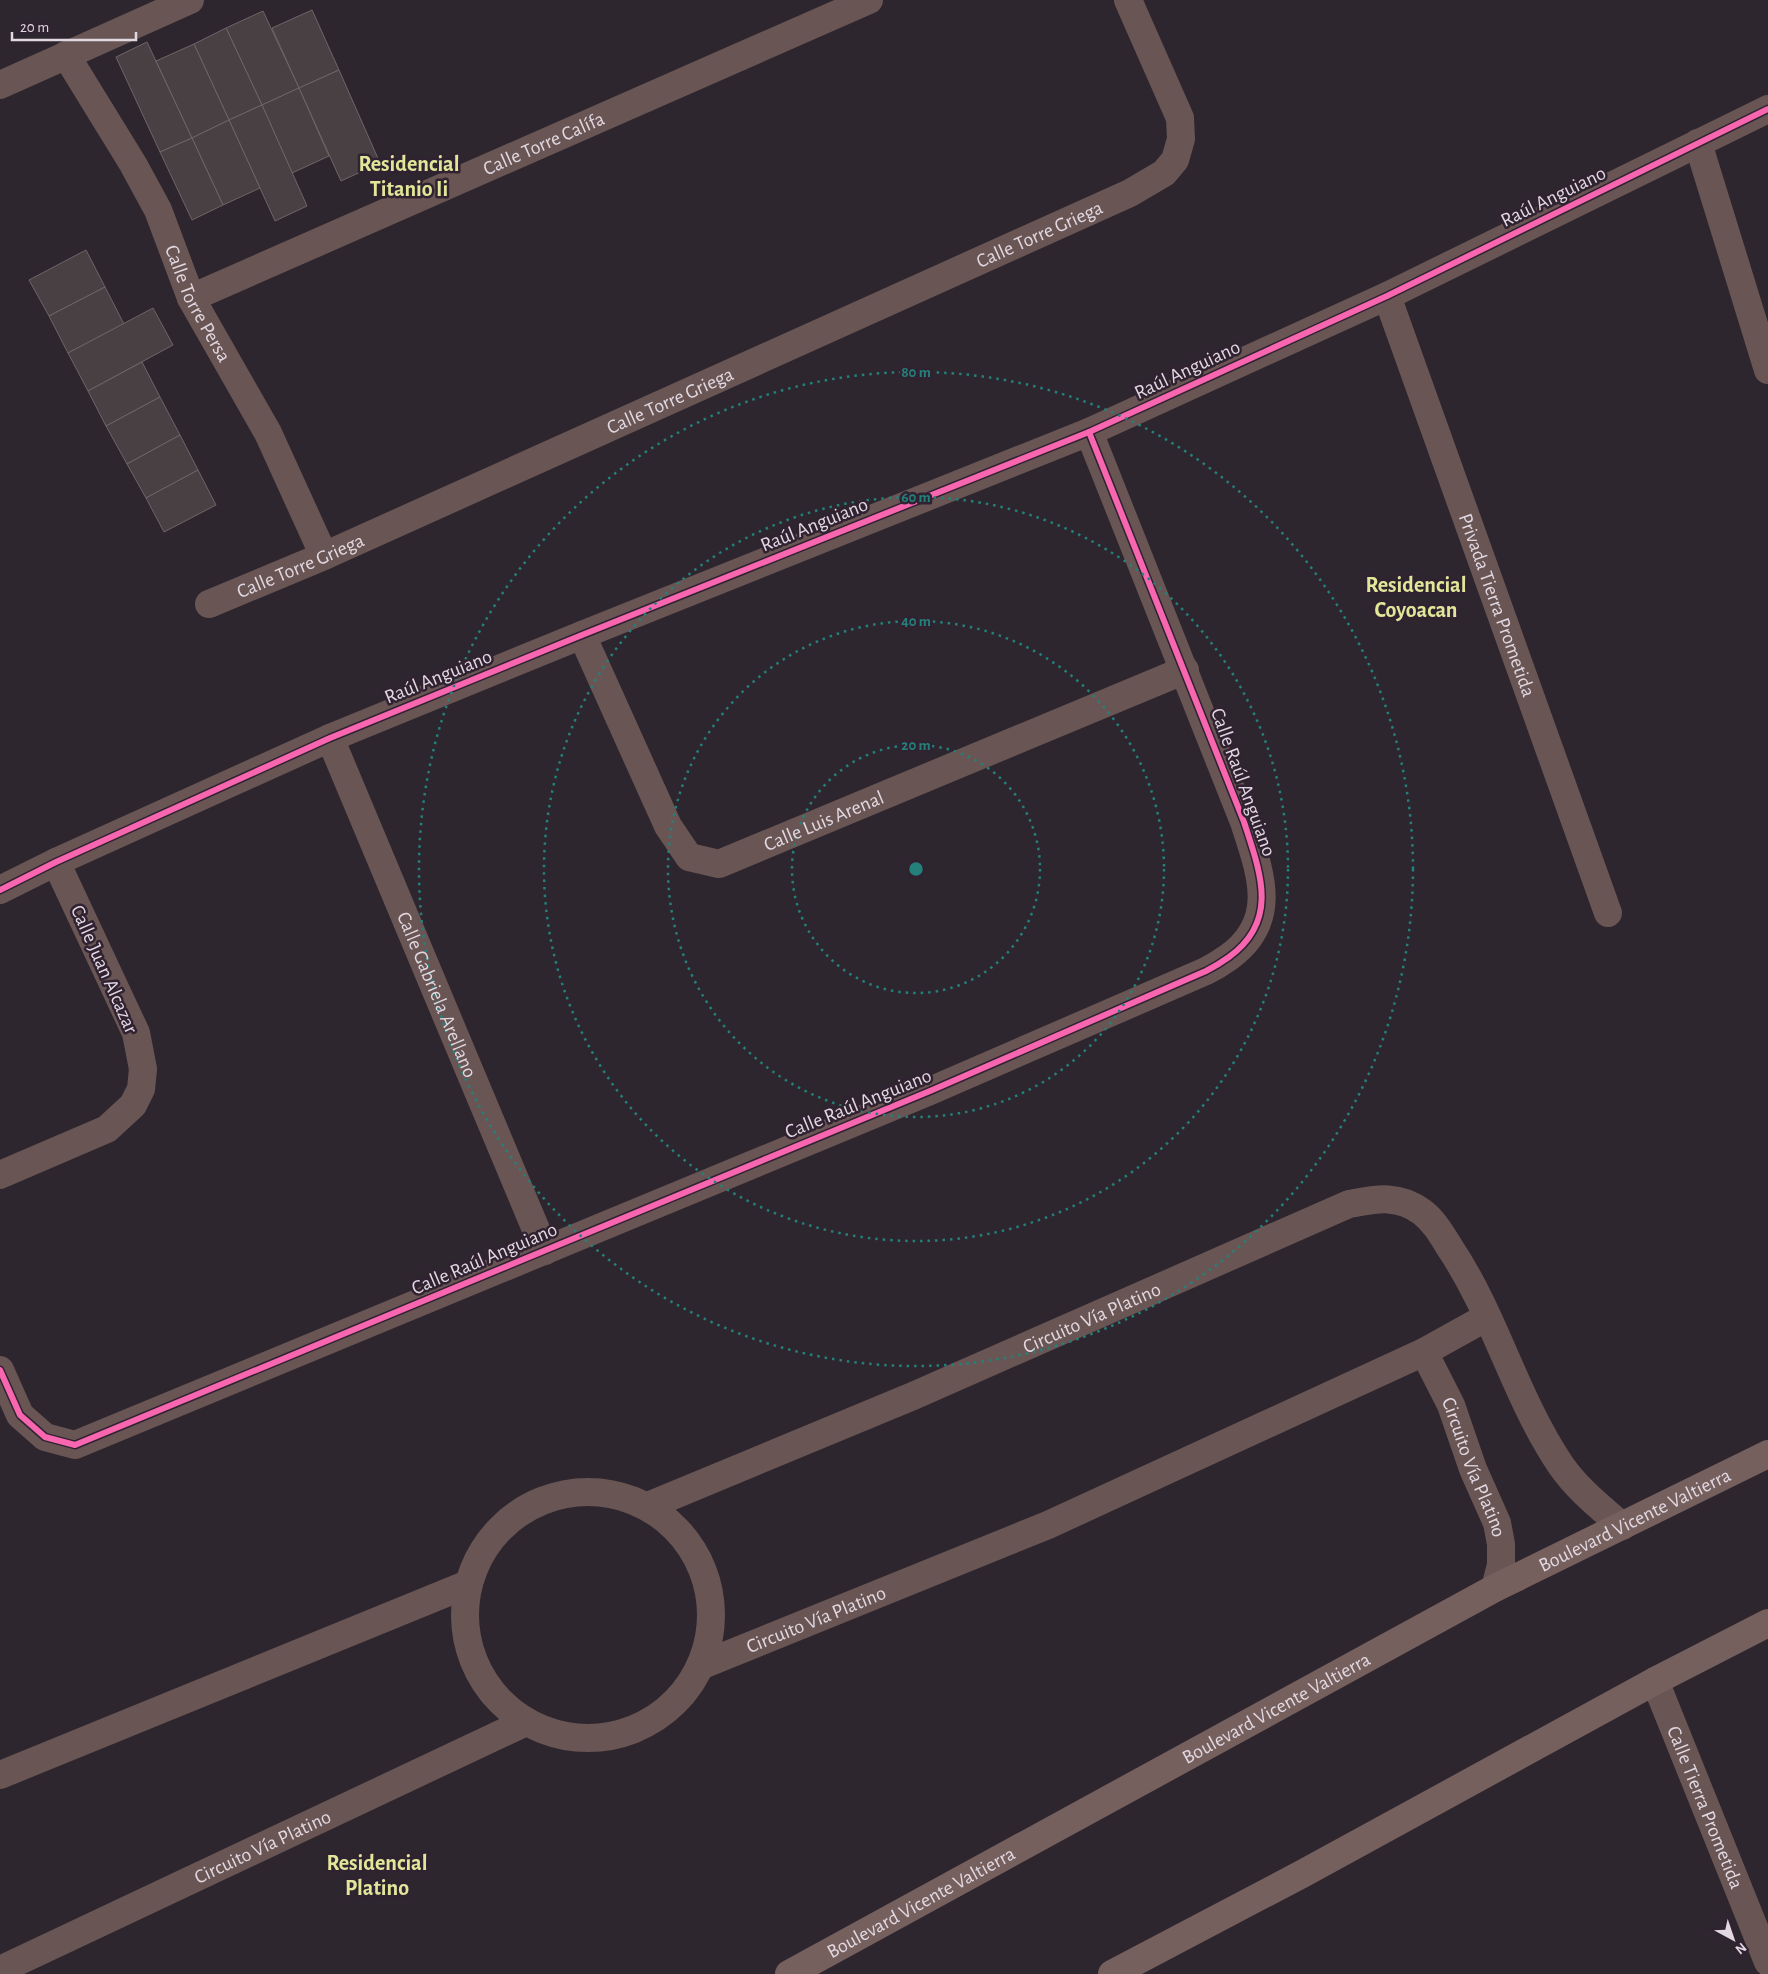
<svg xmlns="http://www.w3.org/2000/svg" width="1768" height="1974" viewBox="0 0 1768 1974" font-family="'Alegreya Sans',sans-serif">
<rect width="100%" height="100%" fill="#2e262e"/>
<g fill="#494043" stroke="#6e6568">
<path d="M312,10L339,70L299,88L272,28Z"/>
<path d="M263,11L299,88L262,105L226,28Z"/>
<path d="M226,28L262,105L229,120L194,44Z"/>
<path d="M147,42L192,138L160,152L116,57Z"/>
<path d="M194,44L229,120L192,138L156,61Z"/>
<path d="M339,70L380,163L341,181L299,88Z"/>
<path d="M299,88L329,156L292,173L262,105Z"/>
<path d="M262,105L307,206L275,221L229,120Z"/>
<path d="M229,120L260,188L223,205L192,138Z"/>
<path d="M192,138L223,205L192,220L160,152Z"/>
<path d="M86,250L105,287L49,316L29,280Z"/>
<path d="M105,287L124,324L68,353L49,316Z"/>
<path d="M153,308L173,345L88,391L68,353Z"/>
<path d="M142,362L160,397L106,426L88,391Z"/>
<path d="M160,397L180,435L127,464L106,426Z"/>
<path d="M180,435L198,470L146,498L127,464Z"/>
<path d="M198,470L216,505L164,532L146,498Z"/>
</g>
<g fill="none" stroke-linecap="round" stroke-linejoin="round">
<g stroke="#695654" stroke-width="28">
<path id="s1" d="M66,55L133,164L158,210L191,298L268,433L324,556"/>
<path d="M0,85L190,0"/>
<path d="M1698,143L1768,370"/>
<path id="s2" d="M1387,296L1608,913"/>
<path id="s3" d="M191,298L869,0"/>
<path id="s4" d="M209,604L324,556L1130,193L1164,173L1175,160L1181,139L1180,118L1128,0"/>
<path id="s5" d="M582,635L668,826L689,857L719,864L1185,670"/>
<path id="s6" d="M330,738L545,1251"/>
<path d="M0,890L56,862L330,738L582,635L1089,432L1387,296L1768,109"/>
<path d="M0,1175L107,1129L133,1105L141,1089L143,1069L136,1033L56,862"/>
<path id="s7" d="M1424,1352L1451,1405L1473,1469L1497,1523L1501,1544V1565L1495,1588"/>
<path d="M0,1370L20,1415L45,1437L75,1445L930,1091L1206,971C1214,967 1222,962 1229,957C1280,920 1260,872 1244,822L1089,432"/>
<circle cx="588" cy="1615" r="123"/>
<path id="s8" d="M648,1506L913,1396L1349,1204C1376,1199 1398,1194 1422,1212C1434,1221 1442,1235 1450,1248C1495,1315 1515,1397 1560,1464C1576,1488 1600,1507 1622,1526"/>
<path id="s9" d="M700,1666L1048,1525L1424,1352L1487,1317"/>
<path id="s10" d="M1655,1681L1768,1962"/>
<path d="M0,1775L468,1584"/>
<path id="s11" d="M0,1970L526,1722"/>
</g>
<g stroke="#76605e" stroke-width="28">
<path id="s12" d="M789,1974L1495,1588L1768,1454"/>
<path d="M1112,1974L1302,1874L1655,1681L1768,1623"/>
</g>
<g stroke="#312231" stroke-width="9">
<g id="cycleway">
<path d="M0,890L56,862L330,738L582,635L1089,432L1387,296L1768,109"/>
<path d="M0,1370L20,1415L45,1437L75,1445L930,1091L1206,971C1214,967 1222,962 1229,957C1280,920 1260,872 1244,822L1089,432"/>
</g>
</g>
<use href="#cycleway" stroke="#f766af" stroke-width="6"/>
</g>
<g fill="none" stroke="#24807a" stroke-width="2.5" stroke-dasharray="2.5 5">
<circle cx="916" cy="869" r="124"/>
<circle cx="916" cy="869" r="248"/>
<circle cx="916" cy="869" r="372"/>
<circle cx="916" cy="869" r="497"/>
</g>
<g text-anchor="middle" stroke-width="5" stroke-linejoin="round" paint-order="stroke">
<g font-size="20" fill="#e2d8e2" stroke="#312231">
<text dy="7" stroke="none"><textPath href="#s3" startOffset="385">Calle Torre Calífa</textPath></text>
<text transform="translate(1553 196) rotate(-26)" y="7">Raúl Anguiano</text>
<text dy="7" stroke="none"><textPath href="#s4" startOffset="909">Calle Torre Griega</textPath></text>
<text dy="7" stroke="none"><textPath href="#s1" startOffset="282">Calle Torre Persa</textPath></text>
<text transform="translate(1187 369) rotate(-25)" y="7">Raúl Anguiano</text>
<text dy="7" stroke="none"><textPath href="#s4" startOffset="504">Calle Torre Griega</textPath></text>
<text transform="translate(814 524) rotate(-22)" y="7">Raúl Anguiano</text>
<text dy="7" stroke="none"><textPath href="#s4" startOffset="99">Calle Torre Griega</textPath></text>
<text dy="7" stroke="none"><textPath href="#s2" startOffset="328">Privada Tierra Prometida</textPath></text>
<text transform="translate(438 676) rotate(-22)" y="7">Raúl Anguiano</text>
<text transform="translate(1244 782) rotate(70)" y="7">Calle Raúl Anguiano</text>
<text dy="7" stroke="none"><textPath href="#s5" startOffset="391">Calle Luis Arenal</textPath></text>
<text transform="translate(105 969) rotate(66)" y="7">Calle Juan Alcazar</text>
<text dy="7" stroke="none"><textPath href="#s6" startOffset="278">Calle Gabriela Arellano</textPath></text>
<text transform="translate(858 1103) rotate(-22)" y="7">Calle Raúl Anguiano</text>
<text transform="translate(484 1258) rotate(-23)" y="7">Calle Raúl Anguiano</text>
<text dy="7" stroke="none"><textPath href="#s8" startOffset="482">Circuito Vía Platino</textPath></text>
<text dy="7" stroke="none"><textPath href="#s7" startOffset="126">Circuito Vía Platino</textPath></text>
<text dy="7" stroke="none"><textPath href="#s12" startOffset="960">Boulevard Vicente Valtierra</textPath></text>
<text dy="7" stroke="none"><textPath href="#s9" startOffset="125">Circuito Vía Platino</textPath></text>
<text dy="7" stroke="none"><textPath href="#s12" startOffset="555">Boulevard Vicente Valtierra</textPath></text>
<text dy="7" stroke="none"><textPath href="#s10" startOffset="136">Calle Tierra Prometida</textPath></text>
<text dy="7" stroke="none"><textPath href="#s11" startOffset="290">Circuito Vía Platino</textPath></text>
<text dy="7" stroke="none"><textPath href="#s12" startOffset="150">Boulevard Vicente Valtierra</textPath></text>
</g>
<g font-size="22" font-weight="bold" fill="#e0e799" stroke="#312231">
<text x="409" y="171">Residencial<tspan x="409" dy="25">Titanio Ii</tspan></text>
<text x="1416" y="592">Residencial<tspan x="1416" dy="25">Coyoacan</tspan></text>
<text x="377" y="1870">Residencial<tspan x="377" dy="25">Platino</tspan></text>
</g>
</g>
<circle cx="916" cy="869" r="8" fill="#24807a" stroke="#312231" stroke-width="2.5"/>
<g font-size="15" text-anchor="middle" font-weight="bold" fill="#24807a" stroke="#312231" stroke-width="5" stroke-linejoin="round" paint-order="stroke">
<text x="916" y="377">80 m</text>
<text x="916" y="502">60 m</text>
<text x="916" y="626">40 m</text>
<text x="916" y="750">20 m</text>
</g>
<g transform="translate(1733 1939) rotate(140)" stroke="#312231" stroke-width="4" paint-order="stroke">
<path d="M0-4L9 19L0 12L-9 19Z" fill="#e2d8e2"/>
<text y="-8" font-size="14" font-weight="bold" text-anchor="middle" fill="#e2d8e2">N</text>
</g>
<path d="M12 32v8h124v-8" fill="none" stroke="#e2d8e2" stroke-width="2.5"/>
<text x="20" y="32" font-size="15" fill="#e2d8e2" stroke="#312231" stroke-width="4" paint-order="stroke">20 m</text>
</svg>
